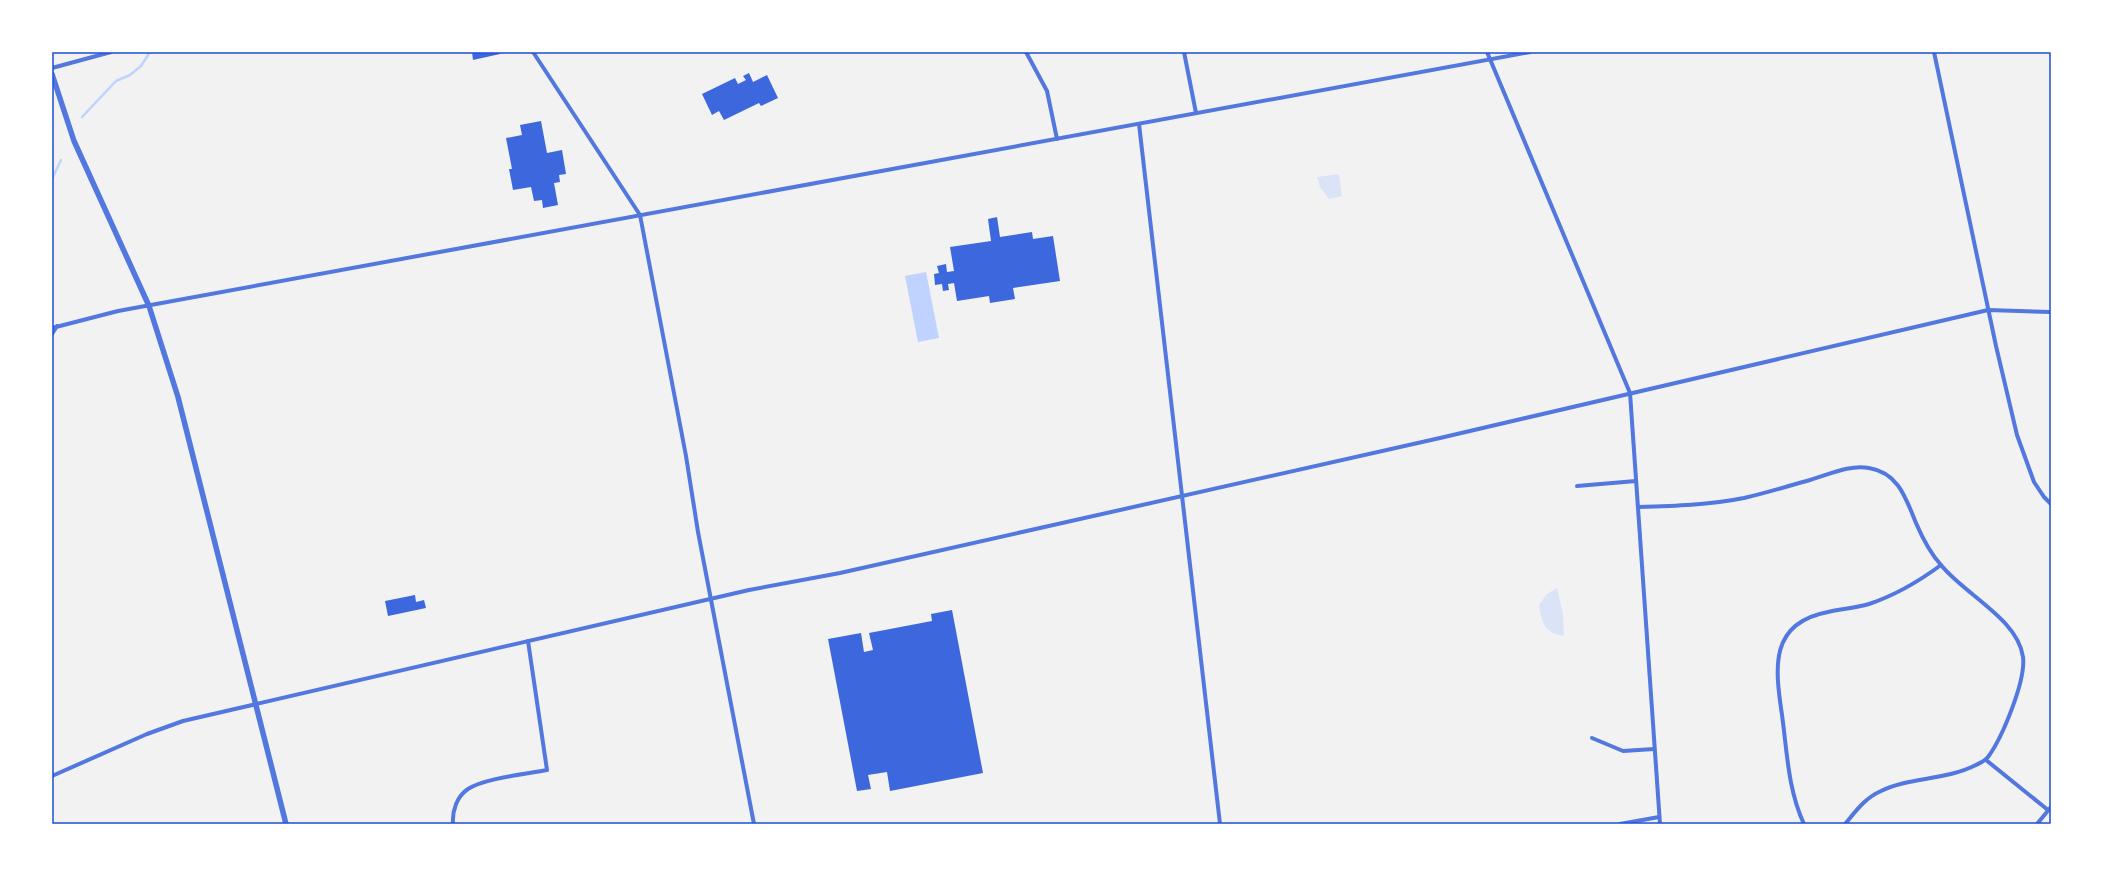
<svg xmlns="http://www.w3.org/2000/svg" width="2103" height="876" viewBox="0 0 2103 876" font-family="'Source Sans 3',sans-serif">
<rect width="100%" height="100%" fill="#f2f2f2"/>
<g fill="#dbe4f7">
<path d="M1339,174L1342,196L1329,199L1320,187L1317,177Z"/>
<path d="M1557,588L1563,614L1564,636C1544,633 1542,623 1539,605L1547,594Z"/>
</g>
<path fill="#bfd3fe" d="M926,272L939,338L918,342L905,276Z"/>
<g fill="none" stroke-linecap="round" stroke-linejoin="round">
<g stroke="#bfd3fe" stroke-width="2.5">
<path d="M82,117L116,81L130,75L141,66L150,52"/>
<path d="M52,179L61,160"/>
</g>
</g>
<g fill="#3d67dc">
<path d="M472,52H499L500,54L473,60Z"/>
<path d="M749,73L753,82L767,75L778,98L761,106L759,103L724,120L719,111L712,115L702,94L735,78L738,84L746,80L743,76Z"/>
<path d="M541,121L547,153L562,150L566,174L559,175L560,182L554,183L558,205L543,208L542,200L534,201L531,187L513,190L509,169H512L506,138L522,135L520,125Z"/>
<path d="M997,217L1000,237L1032,232L1033,239L1053,236L1060,281L1013,288L1015,299L990,303L989,296L957,301L954,283L948,284L949,290L943,291L942,284L935,285L934,274L939,273L937,266L946,264L947,272L954,271L950,247L991,241L988,219Z"/>
<path d="M415,595L416,602L424,600L426,608L388,616L385,601Z"/>
<path d="M952,610L983,773L890,791L887,772L868,775L871,789L857,791L828,639L861,633L864,652L873,650L869,633L932,621L931,614Z"/>
</g>
<g fill="none" stroke-linecap="round" stroke-linejoin="round">
<g stroke="#5277de" stroke-width="4">
<path d="M533,52L640,215L686,456L698,532L754,824"/>
<path d="M1026,52L1047,91L1057,139"/>
<path d="M1184,52L1196,113"/>
<path d="M1487,52L1630,393L1660,824"/>
<path d="M1934,52L1996,346L2017,435L2034,482L2044,497L2051,504"/>
<path d="M52,68L111,52"/>
<path d="M1139,124L1220,824"/>
<path d="M52,328L118,311L1530,52"/>
<path d="M52,334L57,326"/>
<path d="M1577,486L1636,481"/>
<path d="M1638,507C1673,506 1709,505 1744,498C1766,493 1788,486 1810,480C1828,475 1850,464 1869,468C1899,473 1906,499 1916,523C1922,537 1930,553 1941,565C1964,594 2018,619 2023,657C2026,681 2002,738 1988,757C1985,761 1980,763 1976,765C1944,781 1909,777 1881,791C1865,798 1856,811 1845,824"/>
<path d="M1592,738L1623,751L1654,749"/>
<path d="M1986,760L2048,810"/>
<path d="M52,776L147,734L183,721L749,590L840,573L1440,438L1988,310L2051,312"/>
<path d="M453,824C452,811 457,796 468,789C485,778 527,774 547,770L528,641"/>
<path d="M1620,824L1659,817"/>
<path d="M1804,824C1788,790 1787,751 1782,715C1775,668 1769,623 1828,612C1842,609 1855,608 1869,604C1896,595 1918,582 1941,565"/>
<path d="M2037,824L2051,807"/>
</g>
<path stroke="#5277de" stroke-width="5.5" d="M52,74L74,141L149,306L178,397L286,824"/>
</g>
<rect width="2103" height="876" fill="none" stroke="#ffffff" stroke-width="106"/>
<rect x="53" y="53" width="1997" height="770" fill="none" stroke="#1d4ed8" stroke-width="1.5"/>
</svg>
